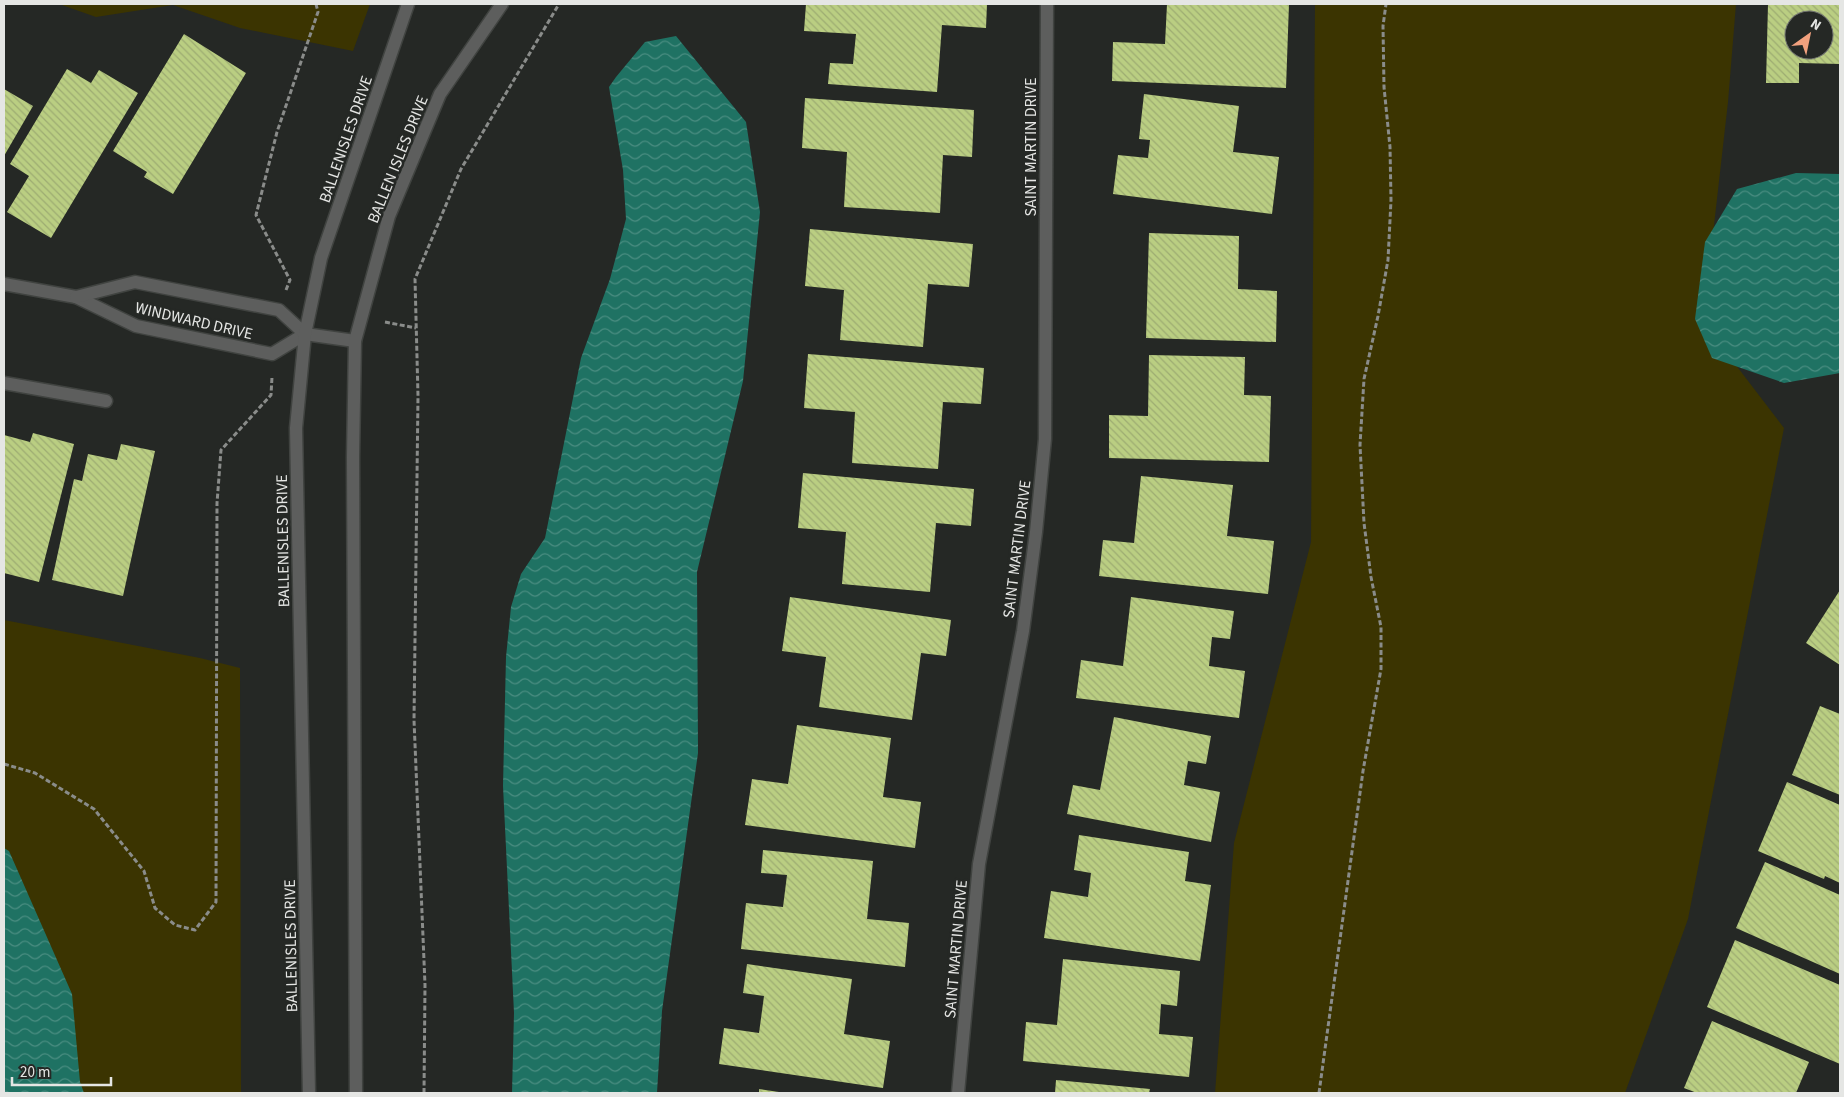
<svg xmlns="http://www.w3.org/2000/svg" width="1844" height="1097" viewBox="0 0 1844 1097" font-family="'Source Sans 3',sans-serif">
<defs>
<pattern id="water-waves" width="16" height="10" patternUnits="userSpaceOnUse" patternTransform="scale(1.25)"><rect width="16" height="10" fill="#1f7263"/><path d="M0 5q4-4 8 0t8 0" fill="none" stroke="#4a8d81"/></pattern>
<pattern id="building-back-hatch" width="6" height="6" patternUnits="userSpaceOnUse" patternTransform="scale(1.25)"><rect width="6" height="6" fill="#bace82"/><path d="M-1 5l2 2M0 0l6 6M5-1l2 2" fill="none" stroke="#9dac72"/></pattern>
</defs>
<rect width="100%" height="100%" fill="#252825"/>
<g fill="#3b3401">
<path d="M59,4H370L353,51L240,28L173,5L96,17Z"/>
<path d="M1315,4H1736L1728,102L1703,322L1784,428L1688,919L1625,1093H1215L1234,843L1311,542Z"/>
<path d="M4,620L200,658L240,668L241,1093H4Z"/>
</g>
<g fill="url(#water-waves)">
<path d="M676,36L746,122L760,212L743,381L697,572L698,753L662,1011L657,1093H512L514,1013L503,786L506,657L511,607L521,574L545,538L581,358L610,279L626,219L623,170L609,87L616,77L645,42Z"/>
<path d="M1796,173L1840,174V373L1784,383L1712,358L1695,319L1705,242L1737,189Z"/>
<path d="M4,848L9,851L72,994L80,1082L84,1093H4Z"/>
</g>
<g fill="url(#building-back-hatch)" fill-rule="evenodd">
<path d="M806,4H987L986,28L942,25L937,92L828,84L830,63L853,64L856,34L804,31Z"/>
<path d="M1167,4H1289L1286,88L1112,81L1113,42L1165,44Z"/>
<path d="M1768,4H1840V64L1799,63V83H1766ZM1794,20H1824V50H1794Z"/>
<path d="M184,34L246,73L173,194L144,177L147,172L113,151Z"/>
<path d="M67,69L91,83L99,70L138,93L51,238L7,212L29,176L10,164Z"/>
<path d="M4,89L33,106L4,156Z"/>
<path d="M1144,94L1239,106L1233,152L1279,157L1272,214L1113,194L1118,155L1148,158L1150,140L1139,139Z"/>
<path d="M805,98L974,110L972,157L943,155L940,213L844,207L847,152L802,148Z"/>
<path d="M810,229L973,244L969,287L928,284L923,347L840,340L844,290L805,286Z"/>
<path d="M1149,233L1239,236L1238,289L1277,291L1276,342L1146,338Z"/>
<path d="M808,354L984,368L981,404L943,402L938,469L852,463L855,412L804,408Z"/>
<path d="M1149,355L1245,357L1244,395L1271,396L1269,462L1109,458V415L1148,416Z"/>
<path d="M33,433L74,444L39,582L4,573V435L30,442Z"/>
<path d="M121,444L155,451L123,596L52,580L74,479L82,481L88,454L117,460Z"/>
<path d="M803,473L974,489L971,526L936,523L930,592L842,584L846,532L798,528Z"/>
<path d="M1141,476L1233,485L1227,536L1274,541L1268,594L1099,576L1103,540L1134,543Z"/>
<path d="M1840,590V665L1806,643Z"/>
<path d="M790,597L951,620L946,656L921,653L912,720L819,707L826,657L782,651Z"/>
<path d="M1131,597L1234,611L1230,639L1212,637L1209,666L1245,671L1239,718L1076,698L1081,660L1123,666Z"/>
<path d="M1820,706L1840,714V795L1792,775Z"/>
<path d="M1114,717L1211,736L1206,764L1188,761L1184,785L1220,792L1211,842L1067,814L1073,785L1100,790Z"/>
<path d="M797,725L891,738L883,797L921,802L915,848L745,825L752,779L788,784Z"/>
<path d="M1787,782L1840,805V883L1825,876L1824,879L1758,851Z"/>
<path d="M1079,835L1189,852L1185,881L1211,885L1200,961L1044,938L1051,891L1088,897L1091,873L1074,870Z"/>
<path d="M763,850L873,861L867,919L909,923L905,967L741,949L746,903L783,907L787,875L761,873Z"/>
<path d="M1765,862L1840,895V974L1736,928Z"/>
<path d="M1735,940L1840,985V1064L1707,1007Z"/>
<path d="M1063,959L1180,971L1177,1006L1161,1004L1159,1034L1193,1037L1189,1077L1023,1061L1026,1022L1057,1025Z"/>
<path d="M747,964L852,979L844,1034L890,1041L883,1088L719,1064L724,1028L759,1033L764,996L743,993Z"/>
<path d="M1712,1021L1809,1062L1796,1093H1697L1684,1088Z"/>
<path d="M1056,1080L1150,1089L1149,1093H1055Z"/>
<path d="M759,1089L779,1092V1093H759Z"/>
</g>
<g fill="none" stroke-linecap="round" stroke-linejoin="round">
<g stroke="#404340" stroke-width="15">
<g id="minor">
<path d="M4,284L76,297L136,326L272,354L305,334"/>
<path d="M76,297L135,282L279,310L305,334L355,341"/>
<path d="M4,383L106,401"/>
<path d="M309,1093L296,428L305,334L321,258L408,4"/>
<path d="M356,1093L353,457L355,341L389,216L440,94L502,4"/>
<path d="M958,1093L979,864L1023,631L1036,532L1045,439L1047,4"/>
</g>
</g>
<g stroke="#8a8c8a" stroke-width="3" stroke-dasharray="5 2.5" stroke-linecap="butt">
<path d="M286,290L290,280L256,215L277,132L318,12L316,4"/>
<path d="M385,322L416,328"/>
<path d="M4,764L35,773L94,809L144,871L155,908L175,925L195,930L216,902L217,503L221,450L271,395L272,377"/>
<path d="M424,1093L425,985L414,720L418,396L415,279L461,169L559,4"/>
<path d="M1319,1093L1363,771L1381,669V627L1371,577L1364,523L1360,445L1364,379L1378,316L1388,260L1391,200L1390,147L1384,87L1383,26L1386,4"/>
</g>
<use href="#minor" stroke="#5d5e5d" stroke-width="12"/>
</g>
<g text-anchor="middle" stroke-width="5" stroke-linejoin="round" paint-order="stroke">
<g font-size="16" fill="#e5e6e4" stroke="#252825">
<text transform="translate(345 139) rotate(-71)" y="6">BALLENISLES DRIVE</text>
<text transform="translate(1030 147) rotate(-90)" y="6">SAINT MARTIN DRIVE</text>
<text transform="translate(397 159) rotate(-68)" y="6">BALLEN ISLES DRIVE</text>
<text transform="translate(194 320) rotate(13)" y="6">WINDWARD DRIVE</text>
<text transform="translate(282 541) rotate(-91)" y="6">BALLENISLES DRIVE</text>
<text transform="translate(1016 549) rotate(-83)" y="6">SAINT MARTIN DRIVE</text>
<text transform="translate(290 946) rotate(-91)" y="6">BALLENISLES DRIVE</text>
<text transform="translate(955 949) rotate(-85)" y="6">SAINT MARTIN DRIVE</text>
</g>
</g>
<rect width="1844" height="1097" fill="none" stroke="#e5e6e4" stroke-width="10"/>
<g transform="translate(1809 35) rotate(33)"><circle r="24" fill="#252825" stroke="#727471"/>
<path d="M0-4L9 19L0 12L-9 19Z" fill="#f2a17e"/>
<text y="-8" font-size="14" font-weight="bold" text-anchor="middle" fill="#e5e6e4">N</text>
</g>
<path d="M12 1077v8h99v-8" fill="none" stroke="#e5e6e4" stroke-width="2.5"/>
<text x="20" y="1077" font-size="15" fill="#e5e6e4" stroke="#252825" stroke-width="4" paint-order="stroke">20 m</text>
</svg>
